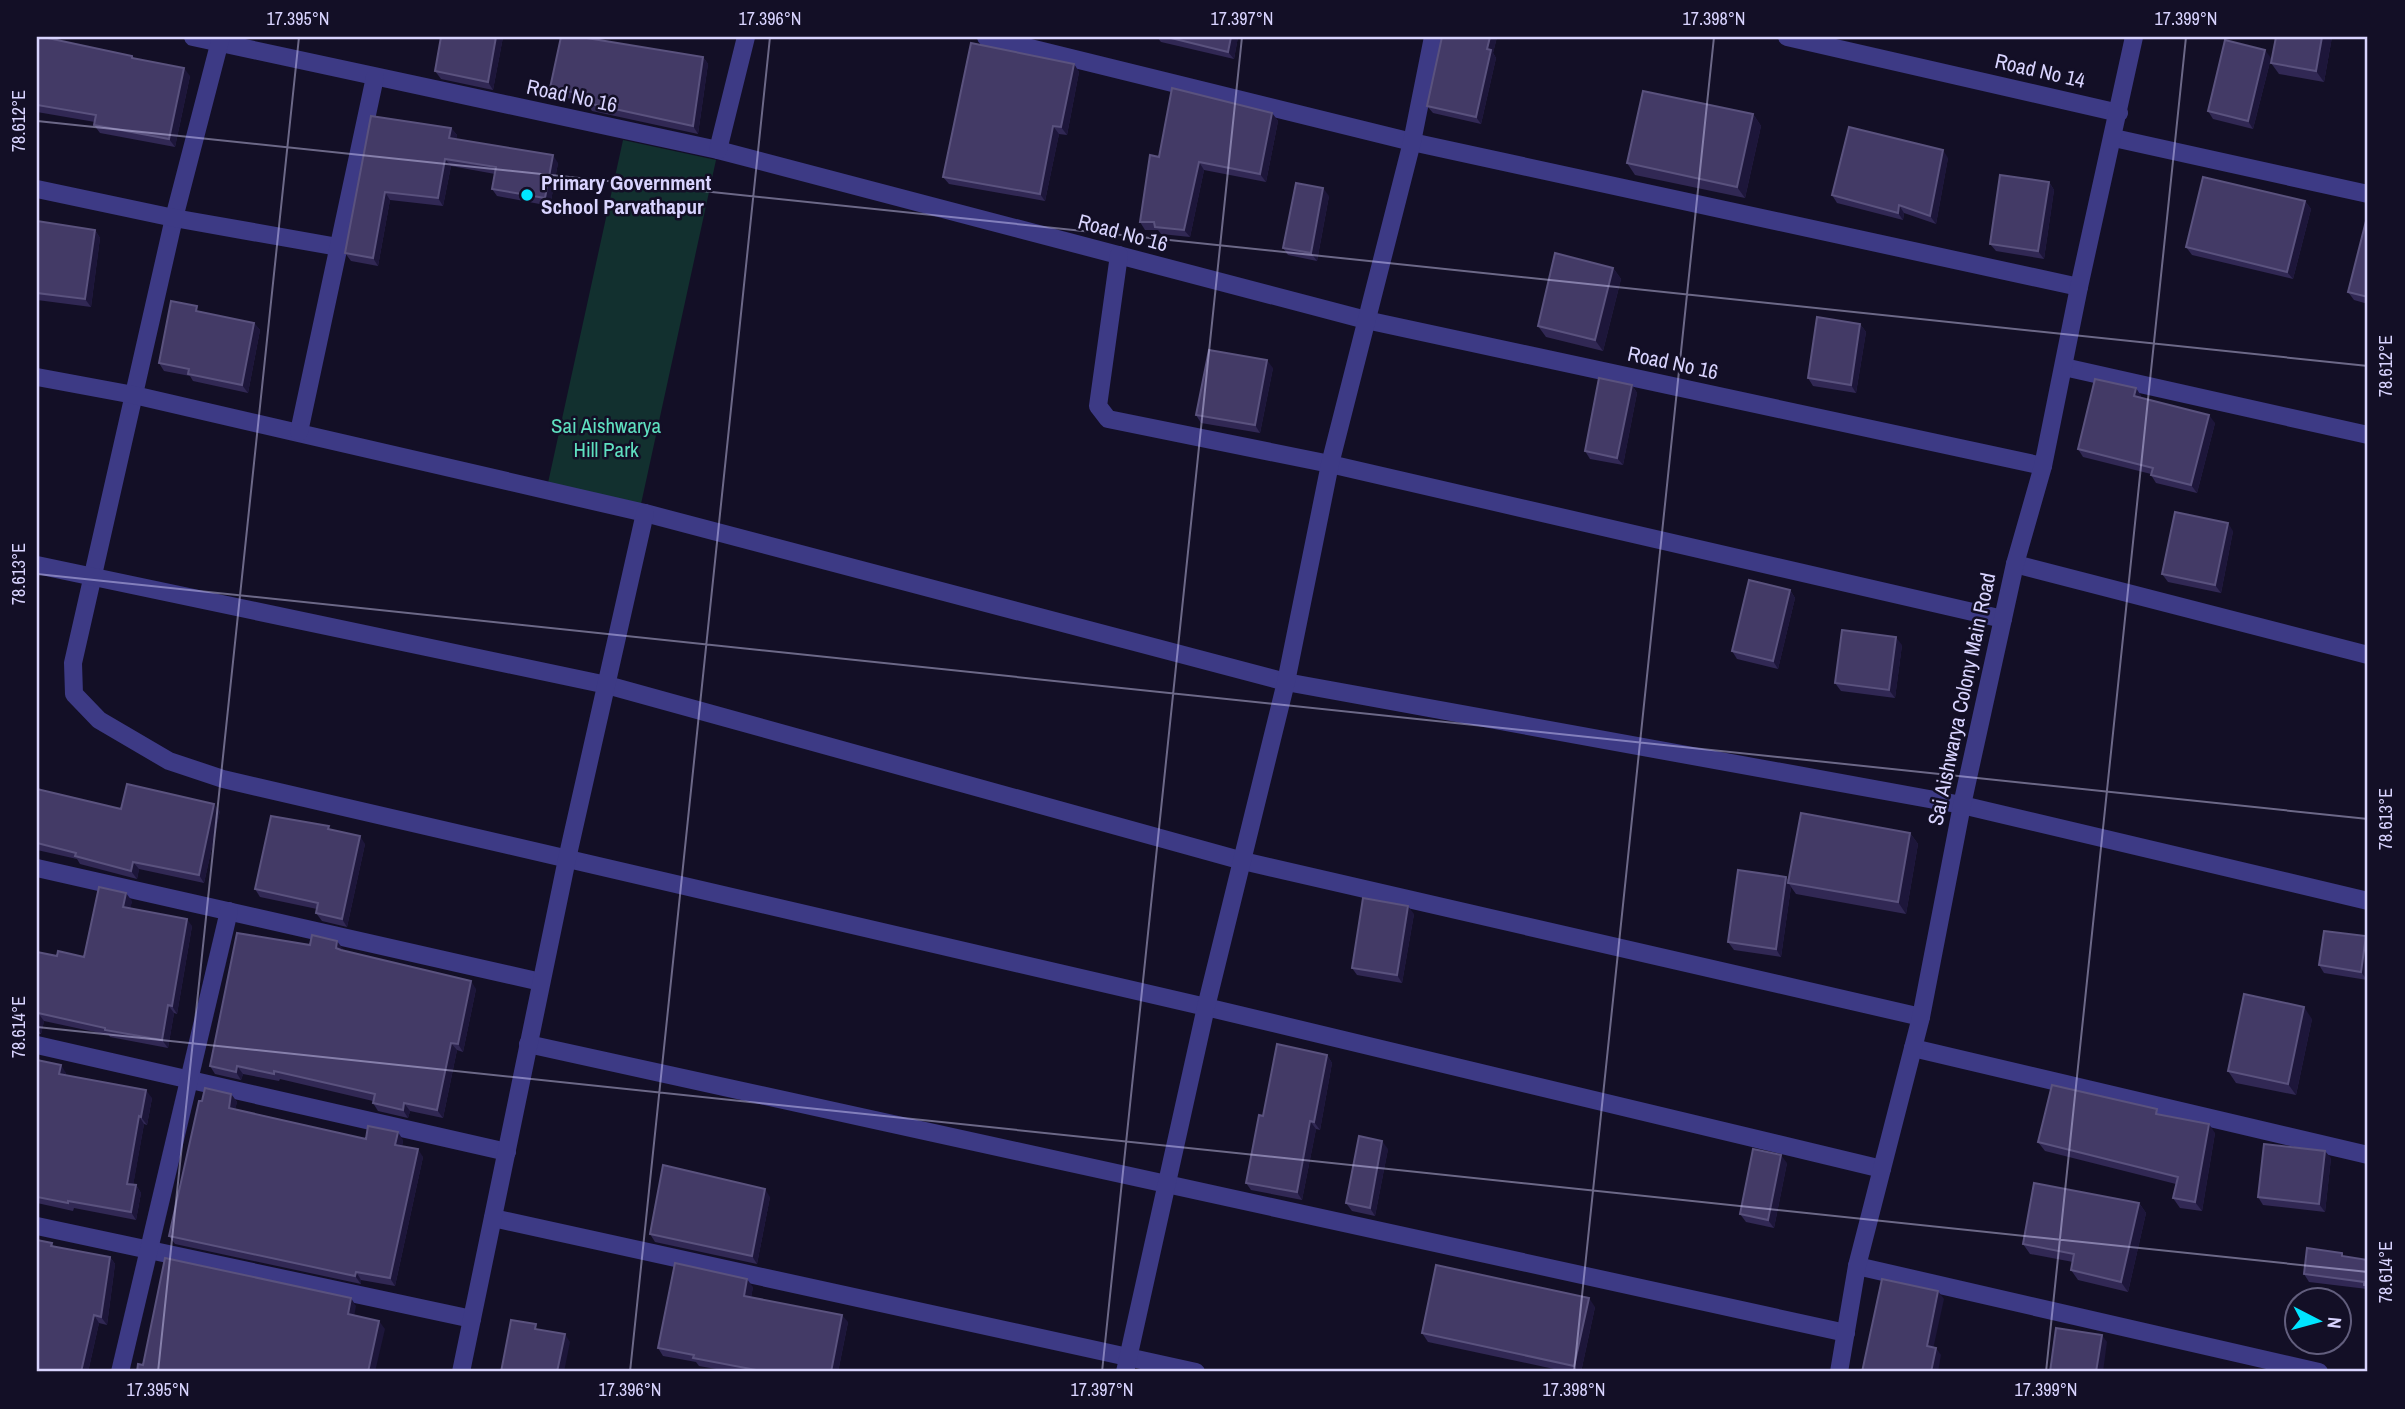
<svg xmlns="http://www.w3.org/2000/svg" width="2405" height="1409" viewBox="0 0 2405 1409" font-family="'Archivo Narrow',sans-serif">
<rect width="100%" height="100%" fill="#130f26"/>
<path fill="#12302f" d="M623,140L716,160L641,504L548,483Z"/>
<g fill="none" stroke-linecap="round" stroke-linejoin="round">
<g stroke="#3d3a85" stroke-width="18">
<path d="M193,37L718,150L1366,320L2043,466"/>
<path d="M221,37L174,218L73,663L74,694L99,720L169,761L223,779L1206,1007L1882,1169"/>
<path d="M986,37L1412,142L2079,287"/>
<path d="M1787,37L2119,113"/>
<path d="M2114,138L2368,194"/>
<path d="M718,150L746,37"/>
<path d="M37,189L174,218L338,247"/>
<path d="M1119,255L1098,406L1108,419L1330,464L2003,619"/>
<path d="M2064,367L2368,435"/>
<path d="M37,377L134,395L645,513L1286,682L1962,805L2368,901"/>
<path d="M299,432L375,77"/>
<path d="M2015,564L2368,655"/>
<path d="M37,565L607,685L1243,861L1921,1017"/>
<path d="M37,868L541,982"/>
<path d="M528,1044L1846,1333"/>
<path d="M37,1045L507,1152"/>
<path d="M1913,1048L2368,1155"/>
<path d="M493,1218L1196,1372"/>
<path d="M37,1226L472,1319"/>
<path d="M1857,1266L2319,1372"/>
<path d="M120,1372L229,911"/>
<path d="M461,1372L567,859L645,513"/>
<path d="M1125,1372L1206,1007L1286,682L1330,464L1412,142L1433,37"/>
</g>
<path stroke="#3d3a85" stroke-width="18" d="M1839,1372L1857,1266L1921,1017L1962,805L2015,564L2043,466L2079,287L2134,37"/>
</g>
<g fill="#312854">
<path d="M37,37L132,56L135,59L190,76L175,147L100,133L94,125L95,122L37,112Z"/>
<path d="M441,37H503L493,90L441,79L435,71Z"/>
<path d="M1157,37H1238L1234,59L1161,42Z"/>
<path d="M1442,37H1497L1493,53L1496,58L1481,124L1433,113L1427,106Z"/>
<path d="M2332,37L2324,82L2279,74L2271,63Z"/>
<path d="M594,38V39L703,57L708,64L698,134L592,111L587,103V102L556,96L550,88Z"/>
<path d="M2271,58L2253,129L2213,119L2208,111Z"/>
<path d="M1074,64L1079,72L1067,135L1059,134L1045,201L949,184L943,177Z"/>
<path d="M1272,113L1278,121L1266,182L1204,170L1190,237L1161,234L1158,230H1145L1140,222L1159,157Z"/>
<path d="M1753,114L1761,126L1745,198L1635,175L1627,163Z"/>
<path d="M371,116L451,128L457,135L456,139L558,163L550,206L497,196L492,189L495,174L451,166L443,206L390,200L378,266L351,261L345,253Z"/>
<path d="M1948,158L1936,224L1904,213L1903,220L1837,203L1832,195Z"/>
<path d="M2049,182L2054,190L2044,259L1996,251L1990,244Z"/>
<path d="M1329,196L1317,261L1288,255L1283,248Z"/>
<path d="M2305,201L2311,209L2293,279L2192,255L2186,247Z"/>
<path d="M37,221L95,230L100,238L91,307L37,300Z"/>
<path d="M2368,222V304L2354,300L2348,292Z"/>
<path d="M1613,268L1621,279L1603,351L1546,337L1538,326Z"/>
<path d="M201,312L254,323L260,330L248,393L193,381L190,376L164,371L159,363Z"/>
<path d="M1860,324L1866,332L1856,393L1813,386L1808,378Z"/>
<path d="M1273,368L1260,433L1201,423L1196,415Z"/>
<path d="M1632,385L1637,393L1623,465L1590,459L1585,451Z"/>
<path d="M2136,388L2141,396V398L2215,423L2197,493L2156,483L2151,475V474L2083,457L2078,449Z"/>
<path d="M2233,531L2221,593L2168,582L2162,574Z"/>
<path d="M1790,590L1795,598L1778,669L1737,659L1732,651Z"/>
<path d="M1902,645L1895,698L1841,691L1835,683Z"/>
<path d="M37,789L121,809L220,811L204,883L139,869L137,879L80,864L77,859L37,850Z"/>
<path d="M332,830L365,844L347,927L322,921L316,913L317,909L260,897L255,889Z"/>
<path d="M1910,833L1918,844L1906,914L1796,894L1791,887L1781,957L1734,950L1728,942L1786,877L1789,881Z"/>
<path d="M132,901L130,908L192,926L177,1014L174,1013L168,1048L110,1037L109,1035L44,1021L41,1034H37V952L57,956L84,957Z"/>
<path d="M1414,914L1402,983L1357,975L1352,968Z"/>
<path d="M2366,936L2368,939V968L2367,980L2324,973L2319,965Z"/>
<path d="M310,945L343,949L342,950L476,989L463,1052L457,1050L443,1118L410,1111L408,1118L378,1111L373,1103V1101L280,1079L279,1081L243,1074L241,1080L215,1074L210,1066Z"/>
<path d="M2312,1019L2296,1095L2236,1083L2228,1071Z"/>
<path d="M1327,1055L1332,1063L1320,1130L1316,1129L1302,1200L1251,1190L1246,1183L1263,1116Z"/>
<path d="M37,1060L66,1073V1075L152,1098L147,1125L144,1124L133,1185H136L141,1193L136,1220L74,1208L73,1211L37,1203Z"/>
<path d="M231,1094L237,1102L235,1109L366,1139L403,1140L402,1146L423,1157L395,1286L361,1280V1284L175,1244L169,1236L202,1101Z"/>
<path d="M2160,1115L2215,1133L2202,1211L2180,1208L2173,1198L2176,1184L2045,1151L2038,1142Z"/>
<path d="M1388,1149L1375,1216L1352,1211L1346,1203Z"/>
<path d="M2331,1158L2325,1212L2263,1205L2258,1197Z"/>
<path d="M1787,1163L1774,1228L1746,1222L1740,1214Z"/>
<path d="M770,1197L757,1264L655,1242L650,1234Z"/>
<path d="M2139,1203L2146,1213L2128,1292L2078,1280L2071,1270L2073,1262L2030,1254L2023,1244Z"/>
<path d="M52,1243L54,1247L110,1257L115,1264L107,1325L99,1323L88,1372H37Z"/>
<path d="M2345,1257L2368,1260V1291L2367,1289L2309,1282L2304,1274Z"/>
<path d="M753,1287L751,1297L848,1322L838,1372H733L699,1366L696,1362L663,1356L658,1348Z"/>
<path d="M1595,1307L1581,1372H1568L1428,1342L1422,1333Z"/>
</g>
<g fill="#1d163a">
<path d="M496,37H503L493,90L488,82Z"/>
<path d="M1231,37H1238L1234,59L1228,52Z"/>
<path d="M1490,37H1497L1493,53L1496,58L1481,124L1476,117L1487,49Z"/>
<path d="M2322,37H2332L2324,82L2316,71Z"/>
<path d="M2265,50L2271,58L2253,129L2248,121Z"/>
<path d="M703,57L708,64L698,134L693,126Z"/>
<path d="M1074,64L1079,72L1067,135L1061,127Z"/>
<path d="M184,68L190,76L175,147L169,139Z"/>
<path d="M1272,113L1278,121L1266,182L1260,174Z"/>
<path d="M1753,114L1761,126L1745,198L1737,187Z"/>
<path d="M1053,126L1059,134L1045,201L1040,194Z"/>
<path d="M451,128L457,135L455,146L449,138Z"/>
<path d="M1943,150L1948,158L1936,224L1930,216Z"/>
<path d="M553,155L558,163L550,206L545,198Z"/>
<path d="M445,159L451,166L443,206L438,198Z"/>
<path d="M1199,162L1204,170L1190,237L1184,230Z"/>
<path d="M2049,182L2054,190L2044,259L2038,251Z"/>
<path d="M1323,188L1329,196L1317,261L1311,253Z"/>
<path d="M385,192L390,200L378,266L373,258Z"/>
<path d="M2305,201L2311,209L2293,279L2287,272Z"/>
<path d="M1899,205L1904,213L1903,220L1898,213Z"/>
<path d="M95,230L100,238L91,307L85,299Z"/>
<path d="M1613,268L1621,279L1603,351L1595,340Z"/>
<path d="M254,323L260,330L248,393L242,385Z"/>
<path d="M1860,324L1866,332L1856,393L1851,385Z"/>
<path d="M1267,360L1273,368L1260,433L1255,425Z"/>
<path d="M1632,385L1637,393L1623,465L1617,458Z"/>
<path d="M2136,388L2141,396L2139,404L2134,396Z"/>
<path d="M2209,415L2215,423L2197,493L2191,485Z"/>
<path d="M2228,523L2233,531L2221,593L2215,585Z"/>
<path d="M1790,590L1795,598L1778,669L1773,661Z"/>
<path d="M1896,637L1902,645L1895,698L1889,690Z"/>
<path d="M214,804L220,811L204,883L199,875Z"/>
<path d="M1910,833L1918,844L1906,914L1898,902Z"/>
<path d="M360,836L365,844L347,927L342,919Z"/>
<path d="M133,862L139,869L137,879L131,871Z"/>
<path d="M1786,877L1791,887L1781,957L1776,949Z"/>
<path d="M126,893L132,901L129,915L123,907Z"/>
<path d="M1408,906L1414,914L1402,983L1397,975Z"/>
<path d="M187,919L192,926L177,1014L172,1006Z"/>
<path d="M2366,936L2368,939V968L2367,980L2361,972Z"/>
<path d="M337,941L343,949L341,956L336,948Z"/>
<path d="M471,981L476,989L463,1052L458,1044Z"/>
<path d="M168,1005L174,1013L168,1048L162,1040Z"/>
<path d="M2304,1007L2312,1019L2296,1095L2288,1084Z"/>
<path d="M38,1013L44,1021L41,1034L37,1028Z"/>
<path d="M451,1043L457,1050L443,1118L437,1110Z"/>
<path d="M1327,1055L1332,1063L1320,1130L1314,1122Z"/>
<path d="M61,1065L66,1073L64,1082L59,1074Z"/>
<path d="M237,1066L243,1074L241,1080L236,1072Z"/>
<path d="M146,1090L152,1098L147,1125L141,1117Z"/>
<path d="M231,1094L237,1102L234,1115L229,1108Z"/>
<path d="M404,1103L410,1111L408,1118L403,1110Z"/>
<path d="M139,1116L144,1124L132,1192L127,1184Z"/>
<path d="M1310,1121L1316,1129L1302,1200L1297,1192Z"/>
<path d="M2209,1124L2215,1133L2202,1211L2195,1202Z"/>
<path d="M398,1132L403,1140L401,1153L395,1145Z"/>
<path d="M1382,1141L1388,1149L1375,1216L1370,1208Z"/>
<path d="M418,1149L423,1157L395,1286L390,1278Z"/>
<path d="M2325,1151L2331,1158L2325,1212L2319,1204Z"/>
<path d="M1781,1155L1787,1163L1774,1228L1768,1220Z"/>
<path d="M136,1185L141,1193L136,1220L131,1212Z"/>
<path d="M765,1189L770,1197L757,1264L752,1256Z"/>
<path d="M2139,1203L2146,1213L2128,1292L2121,1282Z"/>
<path d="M110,1257L115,1264L107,1325L101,1317Z"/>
<path d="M356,1272L361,1280V1284L355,1276Z"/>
<path d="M747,1279L753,1287L750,1304L744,1296Z"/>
<path d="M1938,1291L1944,1299L1932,1354L1927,1346Z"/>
<path d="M351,1298L356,1306L353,1322L348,1314Z"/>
<path d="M1589,1298L1595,1307L1581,1372H1578L1574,1366Z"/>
<path d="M94,1315L99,1323L88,1372H81Z"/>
<path d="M842,1315L848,1322L838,1372H831Z"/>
<path d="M379,1321L385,1329L375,1372H368Z"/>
<path d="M565,1334L570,1342L564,1372H557Z"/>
<path d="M2102,1335L2107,1342L2103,1372H2096Z"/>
<path d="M1936,1348L1941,1355L1938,1372H1931Z"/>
</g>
<g fill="#433a66" stroke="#5a527e" stroke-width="2">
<path d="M37,37H43L132,56V58L184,68L169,139L94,125L96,115L37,105Z"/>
<path d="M441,37H496L488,82L435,71Z"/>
<path d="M561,37H588L587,38L703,57L693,126L587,103L588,95L550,88Z"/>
<path d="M1167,37H1231L1228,52Z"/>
<path d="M1442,37H1490L1487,49L1491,50L1476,117L1427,106Z"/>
<path d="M2276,37H2322L2316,71L2271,63Z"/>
<path d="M2225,40L2265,50L2248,121L2208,111Z"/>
<path d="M971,43L1074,64L1061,127L1053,126L1040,194L943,177Z"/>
<path d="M1172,88L1272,113L1260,174L1199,162L1184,230L1155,227L1154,222H1140L1150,155L1159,157Z"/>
<path d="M1643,91L1753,114L1737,187L1627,163Z"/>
<path d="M371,116L451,128L449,138L553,155L545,198L492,189L496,167L445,159L438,198L385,192L373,258L345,253Z"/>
<path d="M1849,127L1943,150L1930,216L1899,205L1898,213L1832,195Z"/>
<path d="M2000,175L2049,182L2038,251L1990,244Z"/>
<path d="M2203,177L2305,201L2287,272L2186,247Z"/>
<path d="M1296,183L1323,188L1311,253L1283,248Z"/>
<path d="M37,221L95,230L85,299L37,293Z"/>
<path d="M2366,221L2368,222V297L2348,292Z"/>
<path d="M1555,253L1613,268L1595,340L1538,326Z"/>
<path d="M171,301L197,306L196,311L254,323L242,385L188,374L189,369L159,363Z"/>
<path d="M1817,317L1860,324L1851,385L1808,378Z"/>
<path d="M1209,350L1267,360L1255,425L1196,415Z"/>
<path d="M1599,378L1632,385L1617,458L1585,451Z"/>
<path d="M2095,379L2136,388L2134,396L2209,415L2191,485L2151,475L2153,468L2078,449Z"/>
<path d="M2175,512L2228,523L2215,585L2162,574Z"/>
<path d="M1749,580L1790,590L1773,661L1732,651Z"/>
<path d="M1842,630L1896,637L1889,690L1835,683Z"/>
<path d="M127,784L214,804L199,875L133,862L131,871L75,856L76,853L37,843V789L121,809Z"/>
<path d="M1801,813L1910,833L1898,902L1788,883Z"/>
<path d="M271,816L329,826L328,829L360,836L342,919L316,913L318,903L255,889Z"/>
<path d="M1738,870L1786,877L1776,949L1728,942Z"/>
<path d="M99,887L126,893L123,907L187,919L172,1006L168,1005L162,1040L105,1030V1028L38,1013L37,1020V952L57,956L58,951L84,957Z"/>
<path d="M1363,898L1408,906L1397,975L1352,968Z"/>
<path d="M2324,931L2366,936L2361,972L2319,965Z"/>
<path d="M237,933L310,945L312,935L337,941L336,948L341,950L471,981L458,1044L451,1043L437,1110L404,1103L403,1110L373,1103L375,1094L274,1071V1074L237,1066L236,1072L210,1066Z"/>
<path d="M2244,994L2304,1007L2288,1084L2228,1071Z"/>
<path d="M1277,1044L1327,1055L1314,1122L1310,1121L1297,1192L1246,1183L1259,1115L1263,1116Z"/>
<path d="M37,1060L61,1065L59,1074L146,1090L141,1117L139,1116L127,1184L136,1185L131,1212L68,1201V1203L37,1197Z"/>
<path d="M2052,1085L2157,1109L2156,1114L2209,1124L2195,1202L2173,1198L2178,1177L2038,1142Z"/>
<path d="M205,1088L231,1094L229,1108L366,1139L368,1126L398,1132L395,1145L418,1149L390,1278L356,1272L355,1276L169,1236L199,1101H202Z"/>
<path d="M1359,1136L1382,1141L1370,1208L1346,1203Z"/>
<path d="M2264,1144L2325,1151L2319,1204L2258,1197Z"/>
<path d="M1753,1149L1781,1155L1768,1220L1740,1214Z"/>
<path d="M663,1165L765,1189L752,1256L650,1234Z"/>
<path d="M2034,1183L2139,1203L2121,1282L2071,1270L2074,1254L2023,1244Z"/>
<path d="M37,1240L52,1243L51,1246L110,1257L101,1317L94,1315L81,1372H37Z"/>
<path d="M2307,1248L2342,1253V1256L2368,1260V1285H2364V1282L2304,1274Z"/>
<path d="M165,1258L351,1298L348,1314L379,1321L368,1372H137L138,1364L143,1365Z"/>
<path d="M675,1263L747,1279L744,1296L842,1315L831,1372H767L693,1358L694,1355L658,1348Z"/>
<path d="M1436,1265L1589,1298L1574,1366L1422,1333Z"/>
<path d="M1882,1279L1938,1291L1927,1346L1936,1348L1931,1372H1862Z"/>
<path d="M511,1320L536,1324L535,1329L565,1334L557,1372H501Z"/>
<path d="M2056,1328L2102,1335L2096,1372H2050Z"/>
</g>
<path fill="none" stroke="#d9d4ff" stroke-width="2" stroke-opacity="0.45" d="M37,121L2368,366M37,574L2368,819M37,1027L2368,1272M158,1372L299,37M630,1372L770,37M1102,1372L1242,37M1574,1372L1714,37M2046,1372L2186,37"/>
<circle fill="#00e5ff" stroke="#130f26" stroke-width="2.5" cx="527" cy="195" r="7"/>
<g text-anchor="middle" stroke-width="5" stroke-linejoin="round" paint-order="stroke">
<g font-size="21" fill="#d9d4ff" stroke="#130f26">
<text transform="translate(2040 71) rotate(13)" y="7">Road No 14</text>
<text transform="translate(572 96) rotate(12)" y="7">Road No 16</text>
<text transform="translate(1123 233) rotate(15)" y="7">Road No 16</text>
<text transform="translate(1673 363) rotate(12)" y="7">Road No 16</text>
<text transform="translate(1962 699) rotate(-78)" y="7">Sai Aishwarya Colony Main Road</text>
</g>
<g font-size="21" font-weight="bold" fill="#d9d4ff" stroke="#130f26" text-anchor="start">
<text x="541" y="190">Primary Government<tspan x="541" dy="24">School Parvathapur</tspan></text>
</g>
<g font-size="21" fill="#5fe0c0" stroke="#130f26">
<text x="606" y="433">Sai Aishwarya<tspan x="606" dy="24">Hill Park</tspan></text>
</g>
</g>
<rect width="2405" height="1409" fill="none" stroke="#130f26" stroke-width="77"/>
<g transform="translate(2318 1321) rotate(96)"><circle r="33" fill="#130f26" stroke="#625e7d" stroke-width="2"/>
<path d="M0-5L12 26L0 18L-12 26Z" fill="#00e5ff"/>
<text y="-10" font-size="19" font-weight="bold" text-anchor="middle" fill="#d9d4ff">N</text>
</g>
<rect x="38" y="38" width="2328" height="1332" fill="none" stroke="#d9d4ff" stroke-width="2.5"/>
<g font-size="18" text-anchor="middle" fill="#d9d4ff">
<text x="298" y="25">17.395°N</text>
<text x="770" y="25">17.396°N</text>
<text x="1242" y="25">17.397°N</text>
<text x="1714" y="25">17.398°N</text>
<text x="2186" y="25">17.399°N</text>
<text transform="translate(19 121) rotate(-90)" y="6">78.612°E</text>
<text transform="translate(2386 366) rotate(-90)" y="6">78.612°E</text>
<text transform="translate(19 574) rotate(-90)" y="6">78.613°E</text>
<text transform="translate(2386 819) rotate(-90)" y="6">78.613°E</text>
<text transform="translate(19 1027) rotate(-90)" y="6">78.614°E</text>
<text transform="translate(2386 1272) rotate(-90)" y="6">78.614°E</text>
<text x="158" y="1396">17.395°N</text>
<text x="630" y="1396">17.396°N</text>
<text x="1102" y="1396">17.397°N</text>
<text x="1574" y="1396">17.398°N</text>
<text x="2046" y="1396">17.399°N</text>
</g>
</svg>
